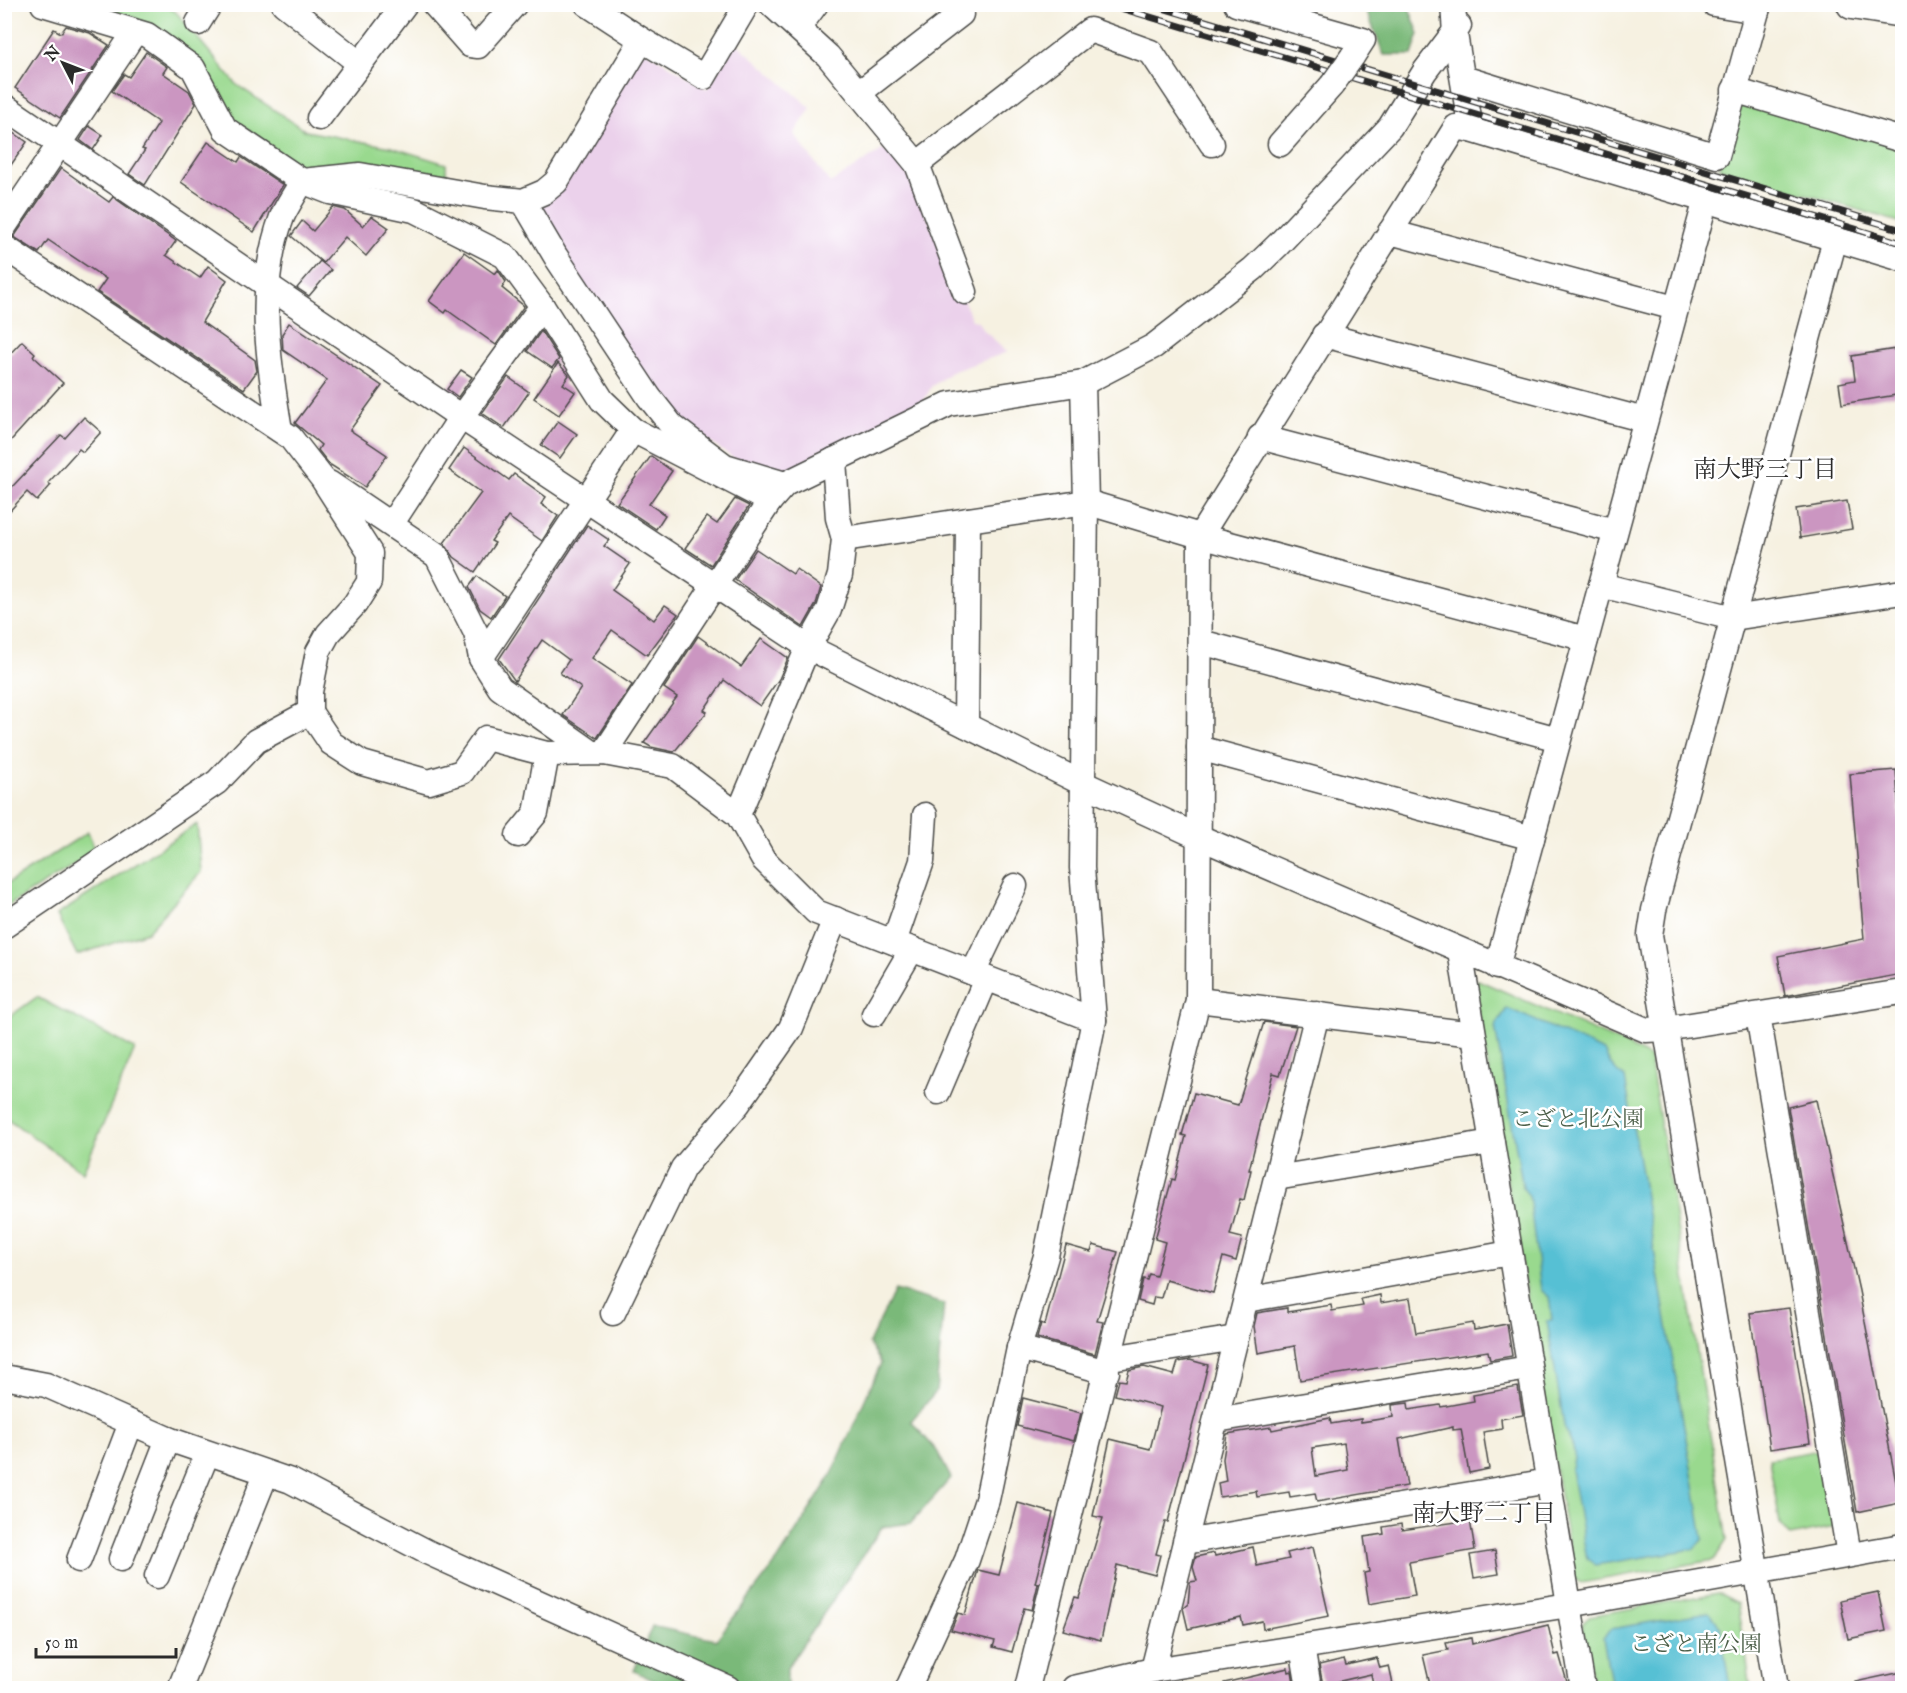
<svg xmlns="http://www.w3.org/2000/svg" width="1907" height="1693" viewBox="0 0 1907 1693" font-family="'IM FELL English','Noto Serif JP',serif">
<rect width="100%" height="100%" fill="#fff"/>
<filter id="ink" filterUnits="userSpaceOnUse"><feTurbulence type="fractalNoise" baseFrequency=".0167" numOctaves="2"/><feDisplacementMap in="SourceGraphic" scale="12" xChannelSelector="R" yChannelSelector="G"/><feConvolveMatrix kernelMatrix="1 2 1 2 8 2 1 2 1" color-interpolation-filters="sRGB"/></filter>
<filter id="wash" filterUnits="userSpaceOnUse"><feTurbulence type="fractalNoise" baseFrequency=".008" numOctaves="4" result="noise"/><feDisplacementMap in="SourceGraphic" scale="24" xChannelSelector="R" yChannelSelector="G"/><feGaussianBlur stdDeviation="1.35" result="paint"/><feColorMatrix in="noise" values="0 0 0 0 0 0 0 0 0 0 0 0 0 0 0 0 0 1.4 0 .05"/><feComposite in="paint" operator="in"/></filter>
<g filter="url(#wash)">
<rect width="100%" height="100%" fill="#f6f1e1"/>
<path fill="#ebd1eb" d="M735,42L811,108L794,134L830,183L895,142L972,320L978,321L982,329L1008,352L951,372L931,387L921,406L783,476L745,466L673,417L529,205L643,49L707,89Z"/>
<g fill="#99d98e" stroke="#62825c" stroke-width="1.5">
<path d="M78,5H165L176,12L237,85L306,131L391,147L446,164L447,183L302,169L232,119L196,61L135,18Z"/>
<path d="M1737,94L1902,143V223L1719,168Z"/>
<path d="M197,824L201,872L147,932L77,955L57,915Z"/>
<path d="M88,832L95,852L6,907L7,884Z"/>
<path d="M1478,980L1629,1046L1650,1058L1727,1540L1714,1560L1581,1583L1574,1578L1474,984Z"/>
<path d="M37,997L135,1049L83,1172L5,1117V1020Z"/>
<path d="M1825,1449L1839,1526L1790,1536L1780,1524L1769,1459Z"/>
<path d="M1718,1593L1738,1603L1751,1688H1594L1582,1624L1589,1616Z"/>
</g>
<g fill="#7ab979" stroke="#527252" stroke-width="1.5">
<path d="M1364,5H1408L1419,34L1412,55H1384Z"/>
<path d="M895,1290L944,1304L936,1392L911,1421L937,1451L951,1478L911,1523L882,1527L787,1668V1688H669L634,1671L652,1626L716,1640L778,1560L831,1476L881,1363L869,1343Z"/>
</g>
<g fill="#57c0d4" stroke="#417680" stroke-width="1.5">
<path d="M1507,1008L1604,1051C1609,1063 1614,1071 1625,1078L1703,1539L1693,1549L1596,1565L1587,1559L1571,1470C1577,1454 1574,1446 1565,1431L1547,1321L1552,1320L1549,1297L1541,1290L1529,1196L1523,1188L1495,1027Z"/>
<path d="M1709,1612L1720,1626L1730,1688H1612L1603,1638L1611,1629Z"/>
</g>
<g id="blocks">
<g fill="#cb96c1" fill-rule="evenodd">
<path d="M66,26L90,33L109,45L60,118L15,88L54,29L61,33Z"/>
<path d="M146,52L167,67L163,73L189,91L196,104L145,185L129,174L145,150L142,149L159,123L112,91L124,74L129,77Z"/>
<path d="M4,126L27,142L4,175Z"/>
<path d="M89,126L103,135L93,150L80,140Z"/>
<path d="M208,142L238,162L241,157L283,185L254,232L181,182Z"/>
<path d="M61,168L109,202L113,197L176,241L166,255L200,278L208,266L227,280L202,322L255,360L257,371L244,389L97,292L106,279L48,240L39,253L14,237Z"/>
<path d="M333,207L345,210L363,226L372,216L389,228L366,256L345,237L323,263L291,236L302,221L313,231Z"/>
<path d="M464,252L495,274L498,270L506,282L502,288L524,306L496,345L447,310L445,313L429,301Z"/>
<path d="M320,261L331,270L309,296L297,288Z"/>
<path d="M289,323L382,386L350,430L387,455L365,487L329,464L318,450L321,445L295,423L327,380L283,350L282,334Z"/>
<path d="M541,331L559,359L552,368L527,351Z"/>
<path d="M22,341L35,353L33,356L63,383L4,448V360Z"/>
<path d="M1902,348V394L1842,404L1839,383L1855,380L1852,356Z"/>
<path d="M558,363L569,375L563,384L575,392L559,415L534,398Z"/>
<path d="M461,370L472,377L458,397L447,389Z"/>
<path d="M508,377L529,392L504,428L482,413Z"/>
<path d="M84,417L101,432L83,452L79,449L48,483L51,485L37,501L27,492L4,517V482L11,488L61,435L65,438Z"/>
<path d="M558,421L577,434L560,458L541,445Z"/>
<path d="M464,448L509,480L514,474L546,497L541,504L558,516L542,541L508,517L491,541L495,543L475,572L454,557L444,543L481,493L449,470Z"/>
<path d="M651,456L672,471L649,504L665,515L656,529L617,503Z"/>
<path d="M735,499L749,506L711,565L685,548L707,517L717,524Z"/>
<path d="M1847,501L1852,529L1800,538L1796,509Z"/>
<path d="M587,525L609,540L604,546L630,564L612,590L654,620L665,605L678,614L647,655L612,630L592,658L632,685L597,738L563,715L581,688L560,673L569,660L542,640L515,681L499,659Z"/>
<path d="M756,549L793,574L796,569L821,587L816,604L803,627L735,580Z"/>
<path d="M477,576L505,596L491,617L480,609L469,587Z"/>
<path d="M698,636L741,667L761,639L788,658L779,679L760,706L724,680L704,710L707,712L674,752L651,747L644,743L677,697L664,688Z"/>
<path d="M1896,770L1902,852V974L1785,996L1778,956L1864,939L1850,774Z"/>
<path d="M1264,1022L1296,1026L1280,1075L1273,1073L1249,1170H1251L1244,1200L1240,1199L1230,1235L1242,1238L1236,1261L1223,1257L1213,1293L1166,1280L1161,1298L1154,1297L1152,1305L1138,1301L1143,1279L1147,1280L1149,1274L1156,1276L1165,1242L1155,1239L1172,1179L1175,1180L1186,1136L1182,1135L1194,1093L1238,1105Z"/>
<path d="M1816,1100L1859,1291L1900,1503L1857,1512L1788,1107Z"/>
<path d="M1066,1245L1091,1252L1093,1245L1118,1252L1097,1321L1103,1322L1095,1354L1037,1338L1041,1323L1045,1325Z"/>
<path d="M1380,1295L1381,1303L1410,1298L1416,1333L1473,1323L1474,1330L1507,1324L1512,1356L1490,1360L1488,1351L1300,1380L1295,1346L1258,1353L1254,1326L1257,1313L1287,1308V1312L1331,1305L1332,1311L1363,1306L1361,1299Z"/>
<path d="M1789,1308L1810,1443L1770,1449L1750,1313Z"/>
<path d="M1190,1360L1208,1365L1168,1522H1165L1156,1554L1160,1555L1155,1575L1117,1565L1101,1640L1063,1630L1075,1597L1079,1598L1103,1518L1093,1516L1110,1439L1150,1449L1161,1407L1115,1395L1119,1380L1126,1381L1129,1370L1144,1367L1174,1375L1178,1362Z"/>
<path d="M1518,1387L1523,1415L1501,1419L1502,1429L1483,1432L1489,1469L1469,1473L1461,1429L1453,1430V1427L1399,1439L1407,1486L1317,1502L1315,1493L1290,1497L1289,1492L1257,1497L1256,1491L1220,1497L1218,1483L1226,1481L1223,1459L1227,1434L1271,1427L1272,1430L1330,1418L1331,1424L1361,1419V1422L1393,1417L1392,1405L1408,1403L1409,1410L1440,1405L1441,1407L1474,1401L1473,1395ZM1344,1443L1348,1470L1316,1476L1312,1448Z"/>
<path d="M1023,1398L1081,1413L1074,1441L1017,1426Z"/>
<path d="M1018,1503L1053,1513L1035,1583L1038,1584L1032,1610L1024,1608L1012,1652L993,1647L995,1641L951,1630L958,1613L965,1615L978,1570L999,1575Z"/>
<path d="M1470,1520L1475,1550L1409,1562L1415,1596L1369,1604L1364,1573L1369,1572L1364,1537L1384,1534L1383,1527L1401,1524L1402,1530Z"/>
<path d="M1253,1547L1257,1566L1289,1559L1287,1553L1313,1547L1329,1616L1263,1629L1262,1621L1243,1625L1241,1617L1188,1629L1183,1608L1188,1604L1190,1582L1197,1581L1193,1567L1196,1557L1214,1553L1215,1556Z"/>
<path d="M1495,1551L1499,1574L1474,1578L1470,1555Z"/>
<path d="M1878,1592L1886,1631L1848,1639L1840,1600Z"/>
<path d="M1548,1625L1555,1655L1559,1654L1569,1689H1431L1423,1655L1448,1650L1446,1643L1471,1638L1472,1644Z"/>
<path d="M1377,1658L1380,1668L1389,1666L1394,1689H1374L1371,1674L1323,1685L1319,1665L1344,1659L1346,1665Z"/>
<path d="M1288,1668L1289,1672L1292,1671L1295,1689H1225L1224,1683Z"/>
<path d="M1902,1672V1689H1855V1682Z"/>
</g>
</g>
</g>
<g filter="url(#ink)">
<use href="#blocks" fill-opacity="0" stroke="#494946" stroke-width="1.5"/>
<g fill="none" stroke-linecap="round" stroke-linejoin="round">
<g stroke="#494946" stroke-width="27">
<g id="minor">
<path d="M43,4L147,35L193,68L225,129L302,181L330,192L414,210L505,256L542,306L602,400L633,430L770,501"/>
<path d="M284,4L359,63"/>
<path d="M434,4L470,45L478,46L515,4"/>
<path d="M771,4L828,56L917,164L1090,30L1151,52L1212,144"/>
<path d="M1236,4L1363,40L1352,57"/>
<path d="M1714,4L1757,11"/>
<path d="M198,23L210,4"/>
<path d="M799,27L816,4"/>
<path d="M642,40L704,77L747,4"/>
<path d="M1463,78L1717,156L1759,4"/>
<path d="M1734,90L1902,140"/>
<path d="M859,93L961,14"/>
<path d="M4,106L461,417L808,647L1082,783L1199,837L1646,1030L1665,1029L1902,992"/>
<path d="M319,118L405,4"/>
<path d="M1471,130L1902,259"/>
<path d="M1280,144L1332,85"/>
<path d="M917,164L965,292"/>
<path d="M523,201L556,257L649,397L672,426L725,466L785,484"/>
<path d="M4,227L135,32"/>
<path d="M1390,232L1675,308"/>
<path d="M4,247L290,437L322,478L370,553L369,582L355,604L328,634L318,652L310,692V712L256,741L217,782L4,926"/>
<path d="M1324,335L1645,420"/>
<path d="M280,430C268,360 256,286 282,217C287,205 296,193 302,181L360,175L485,197L523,201L544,192L556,182L642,40L587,4"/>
<path d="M1260,437L1615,531"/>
<path d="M834,460L838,518L844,539L840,575L829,610L808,647L738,815L763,859L816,912L1094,1020L1082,868L1086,502L1083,383"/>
<path d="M329,483L437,556L476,633L481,658L500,688L591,752"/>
<path d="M392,523L461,417L542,306"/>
<path d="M844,539L1086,502L1200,536L1586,639"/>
<path d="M1601,585L1733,618L1902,592"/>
<path d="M1201,642L1558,739"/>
<path d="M481,658L633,430"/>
<path d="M310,712L331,743L362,763L429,782L462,772L486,738L547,754L604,753L673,766L738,815"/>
<path d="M966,725L968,520"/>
<path d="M1199,748L1532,838"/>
<path d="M604,753L770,501L785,484L949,404L1083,383L1154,346L1253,269L1278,245L1390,127L1425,71L1459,26"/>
<path d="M518,835L536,813L547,754"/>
<path d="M894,942L922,861L925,815"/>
<path d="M1460,951L1583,1688"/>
<path d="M1497,967L1706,199"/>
<path d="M973,973L1015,886"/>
<path d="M1198,1000L1473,1034"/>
<path d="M874,1014L912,949"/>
<path d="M1758,1015L1849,1555"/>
<path d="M938,1092L986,979"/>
<path d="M1276,1178L1492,1142"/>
<path d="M1246,1300L1510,1253"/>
<path d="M613,1313L683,1168L738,1104L791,1028L835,919"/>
<path d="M1019,1348L1107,1372"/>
<path d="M1111,1358L1236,1338"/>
<path d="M4,1377L46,1385L168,1439L291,1481L427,1552L728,1688"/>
<path d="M1216,1420L1529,1368"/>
<path d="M1185,1542L1549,1481"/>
<path d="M121,1559L168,1439"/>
<path d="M79,1560L131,1423"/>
<path d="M157,1576L207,1454"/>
<path d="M1302,1647L1309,1688"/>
<path d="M1153,1670L1317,1014"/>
<path d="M180,1688L266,1474"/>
<path d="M908,1688L967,1560L987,1500L1019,1348L1046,1256L1094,1020"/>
<path d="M1027,1688L1198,1000L1200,536L1456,127L1471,130L1455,34L1453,4"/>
<path d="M1074,1688L1153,1670L1569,1605L1902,1546"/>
<path d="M1776,1688L1650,935L1654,910L1835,239"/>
</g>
</g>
<g stroke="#494946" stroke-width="33">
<path id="major" d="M1852,4L1902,12"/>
</g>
<use href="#minor" stroke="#fff" stroke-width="24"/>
<use href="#major" stroke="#fff" stroke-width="30"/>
<g stroke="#2b2b2b" stroke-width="7">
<g id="rail">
<path d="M1107,4L1902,243"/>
<path d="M1149,4L1902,230"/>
</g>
</g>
<use href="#rail" stroke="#fff" stroke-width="4.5" stroke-dasharray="14" stroke-linecap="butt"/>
<g stroke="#494946" stroke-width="27" stroke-linecap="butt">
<path id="minor-bridge" d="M1332,85L1352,57"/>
</g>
<use href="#minor-bridge" stroke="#fff" stroke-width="24"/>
</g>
</g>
<g text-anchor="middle" stroke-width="5" stroke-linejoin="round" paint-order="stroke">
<g font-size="22" fill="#4c5f49" stroke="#fff">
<text x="1578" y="1126">こざと北公園</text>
<text x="1696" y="1651">こざと南公園</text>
</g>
<g font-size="24" fill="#2b2b2b" stroke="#fff">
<text x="1765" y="477">南大野三丁目</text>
<text x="1484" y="1521">南大野二丁目</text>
</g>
</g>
<rect width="1907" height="1693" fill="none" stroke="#fff" stroke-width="24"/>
<g transform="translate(63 63) rotate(312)" stroke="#ffffff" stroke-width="4.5" paint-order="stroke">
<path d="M0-4.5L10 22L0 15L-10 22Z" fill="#2b2b2b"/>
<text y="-9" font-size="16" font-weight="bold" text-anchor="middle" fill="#2b2b2b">N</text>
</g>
<path d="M36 1648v9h140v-9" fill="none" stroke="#2b2b2b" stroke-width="3"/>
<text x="45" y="1648" font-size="18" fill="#2b2b2b" stroke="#ffffff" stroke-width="4.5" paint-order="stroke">50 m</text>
</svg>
